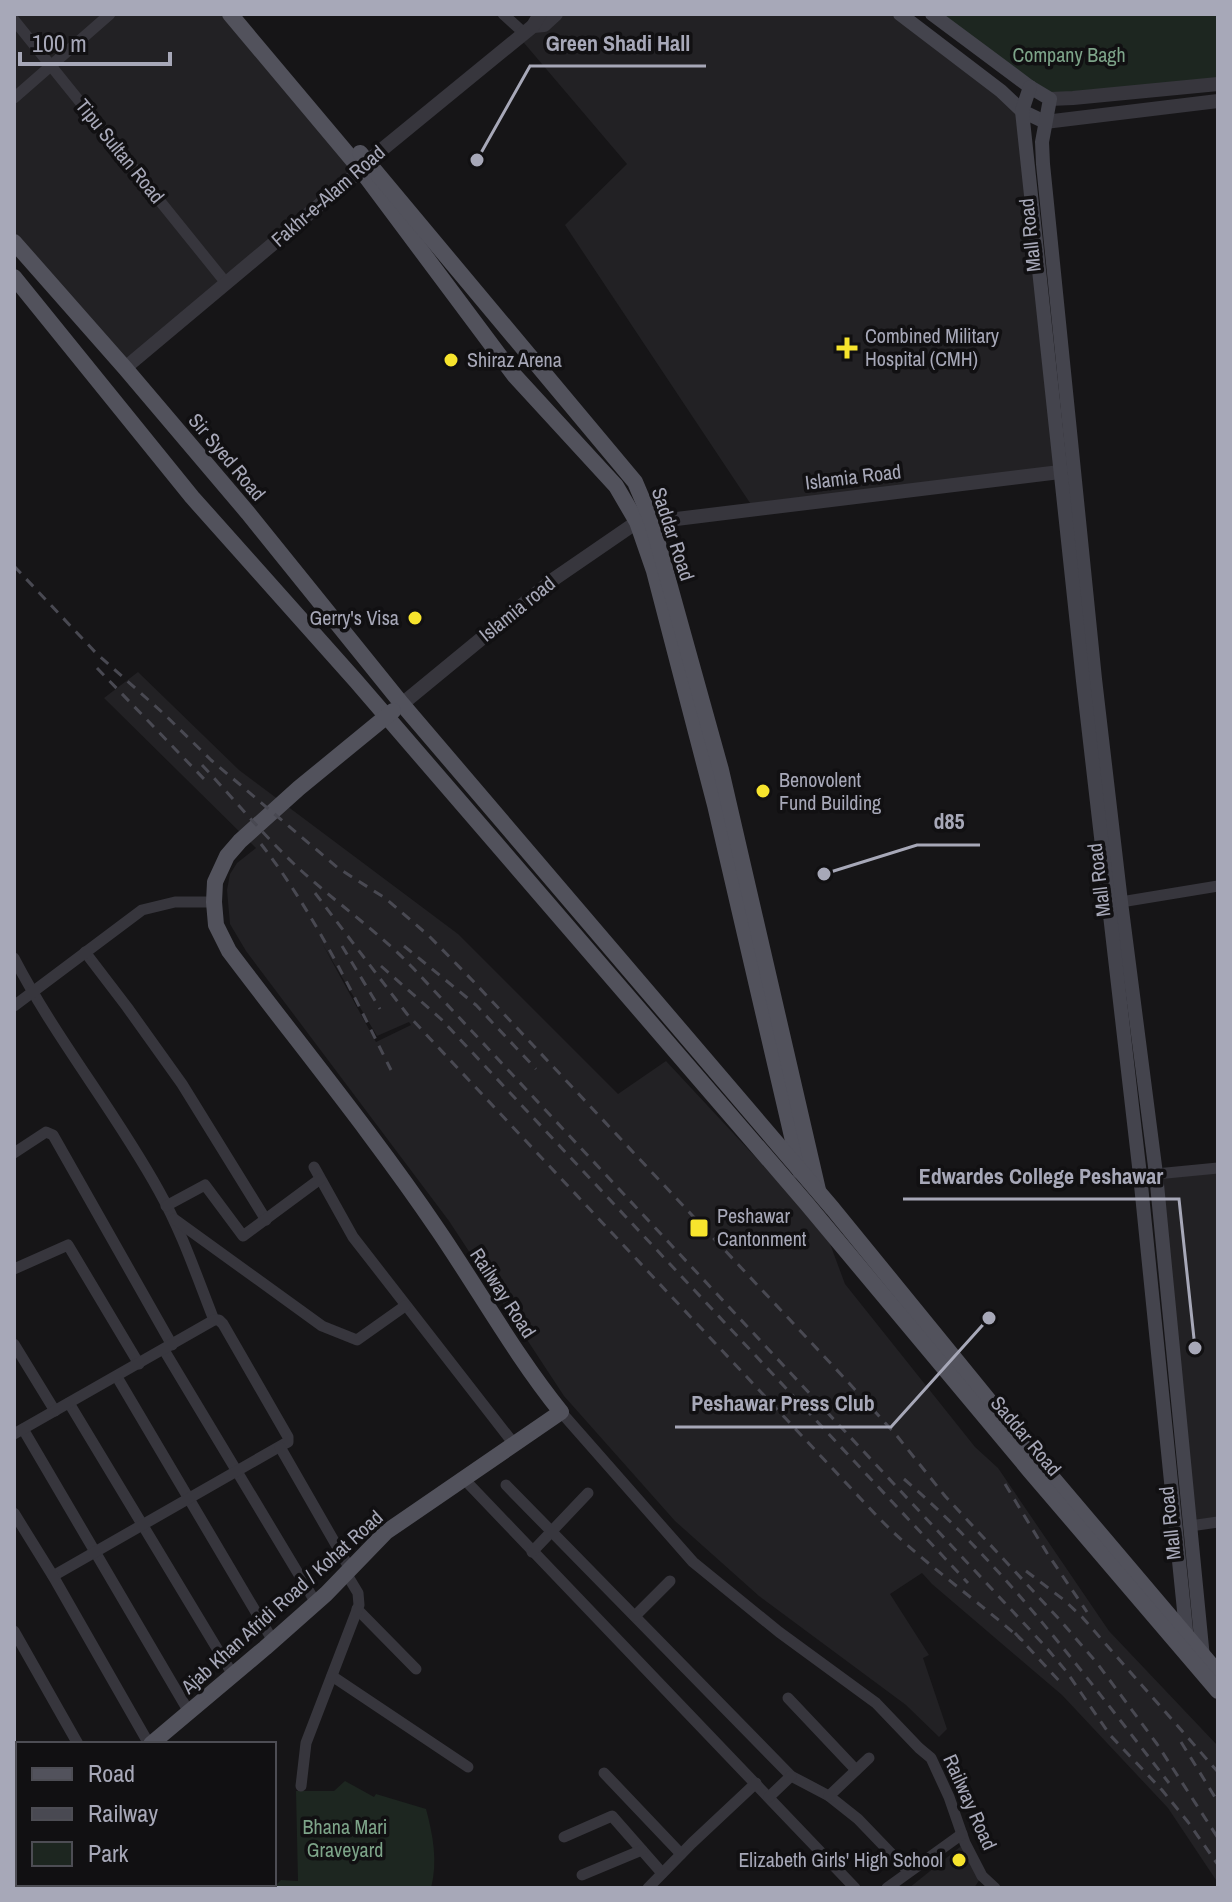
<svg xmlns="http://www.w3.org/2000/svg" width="1232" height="1902" viewBox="0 0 1232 1902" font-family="'Archivo Narrow',sans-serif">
<rect width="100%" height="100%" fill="#161517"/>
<g fill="#222124" fill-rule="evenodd">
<path d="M14,14H230L361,170L125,368L14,242Z"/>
<path d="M556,14H896L1022,111L1060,472L754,509L565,225L627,164L519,37Z"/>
<path d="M138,672L239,770L458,934L618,1094L666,1061L826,1233L845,1284L975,1447L998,1468L1109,1631L1218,1746V1883L1168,1808L1062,1695L932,1584L922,1573L890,1594L929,1655L923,1658L947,1729L939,1737L906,1705L759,1596L675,1521L564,1396L449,1221L246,951L230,924L227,890L230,874L237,863L256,848L104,698ZM323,945L377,1036L409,1022L411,1025L376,1042Z"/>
<path d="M1218,1168V1522L1190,1526L1156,1174Z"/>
<path d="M965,1843L982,1876L974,1888H909Z"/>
</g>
<g fill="#1d2620">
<path d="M935,14H1218V83L1050,99Z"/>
<path d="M345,1781L374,1797L376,1794L426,1809C433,1835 438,1862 431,1888H273L281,1880L298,1881L296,1791H334Z"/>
</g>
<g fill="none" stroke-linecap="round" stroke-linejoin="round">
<g stroke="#37363d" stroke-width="11">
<path d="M503,14L524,33"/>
<path d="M14,20L226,283"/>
<path d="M14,98L110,14"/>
<path d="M1121,902L1218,886"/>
<path d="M85,952L127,1007L182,1084L266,1220"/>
<path d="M14,958C56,1039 115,1111 159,1191C182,1232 197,1277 214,1320"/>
<path d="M14,1006L142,910L175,902H214"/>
<path d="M14,1153L46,1132L53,1135L172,1345"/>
<path d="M314,1167L353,1237L514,1444"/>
<path d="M1156,1174L1218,1168"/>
<path d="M166,1206L205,1185L243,1236L320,1179"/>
<path d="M174,1219L322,1326L357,1340L405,1306"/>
<path d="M14,1269L68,1245L139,1364"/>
<path d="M14,1344L55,1411"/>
<path d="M164,1350L316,1603"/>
<path d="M117,1377L273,1641"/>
<path d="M69,1403L233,1675"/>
<path d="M561,1412L693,1562L779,1632L876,1703L919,1748L931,1758L949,1797L965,1843L982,1876L995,1888"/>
<path d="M23,1429L189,1712"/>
<path d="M14,1434L214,1320H219L223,1324L288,1437V1442L284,1444L53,1576"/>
<path d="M280,1447L350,1569"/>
<path d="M464,1479L855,1888"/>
<path d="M506,1485L791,1776L829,1796L858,1819L908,1871"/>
<path d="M14,1513L53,1576L149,1744"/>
<path d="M1190,1526L1218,1522"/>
<path d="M532,1552L588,1493"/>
<path d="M357,1609L416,1669"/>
<path d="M635,1616L670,1581"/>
<path d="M14,1631L78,1744"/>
<path d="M332,1676L468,1767"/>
<path d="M788,1698L856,1770"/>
<path d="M14,1750L18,1757"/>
<path d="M604,1773L681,1854"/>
<path d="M301,1786L306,1743L359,1605L358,1593L346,1573"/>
<path d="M829,1796L869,1758"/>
<path d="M769,1797L791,1776"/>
<path d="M14,1832L18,1829"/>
<path d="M564,1837L612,1816L662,1873"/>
<path d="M582,1875L642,1850"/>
<path d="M59,1884L62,1888"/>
<path d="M140,1884L141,1888"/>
<path d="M648,1888L692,1843L756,1783"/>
<path d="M887,1888L962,1834"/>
</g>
<g stroke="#37363d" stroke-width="14">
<path d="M533,26L544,25L556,14"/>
<path d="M1050,99L1073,98L1218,84"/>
<path d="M1045,122L1218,101"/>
<path d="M125,368L361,170L368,161L533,26L540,14"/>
<path d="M402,704L554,579L637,522H652L1060,472"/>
</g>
<g stroke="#44444d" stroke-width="14">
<path d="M900,14L1001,91L1022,111L1045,122"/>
<path d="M932,14L1030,87L1050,99L1042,142L1043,164L1095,679L1121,902L1156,1174L1203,1658"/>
<path d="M1030,87L1022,111L1083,681L1140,1175L1187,1640"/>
</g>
<g stroke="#52525c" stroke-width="16">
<path d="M230,14L361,170L514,375L616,486L637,522L654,571L715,805L800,1171"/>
<path d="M360,153L635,482L652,522L721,770L818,1190"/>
<path d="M14,242L125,368L248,513L402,704L833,1209L1035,1457L1218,1673"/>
<path d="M14,277L192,497L356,681L807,1204L1030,1471L1218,1691"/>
<path d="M151,1744L265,1648L326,1594L386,1532L561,1412C515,1355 479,1290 438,1230C373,1134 299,1044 229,951L216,925L214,902L215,882L227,856L240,841L299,788L393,711"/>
<path d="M14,1847L18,1845"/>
</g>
<g stroke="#494952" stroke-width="3" stroke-dasharray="10 8" stroke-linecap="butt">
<path d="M14,566L96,653L163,713L211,760L338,868L385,898L429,936L473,981L849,1383L897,1436L945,1496L1059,1619L1097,1663L1157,1744L1218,1838"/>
<path d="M97,668L205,780"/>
<path d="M202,765C232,797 260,831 291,861C330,899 376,929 413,968L1045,1646L1066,1671L1110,1735L1162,1790L1188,1822L1218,1865"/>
<path d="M261,844C314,912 352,992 391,1070"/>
<path d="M315,893L407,1014L876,1515C921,1562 975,1598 1023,1641"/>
<path d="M342,946L380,1009"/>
<path d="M404,946L476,1005L536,1069"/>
<path d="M381,966L441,1019L968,1583"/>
<path d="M904,1479C1006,1567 1086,1677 1169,1783"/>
<path d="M1005,1484L1047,1553L1087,1612"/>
<path d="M1026,1571L1064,1600L1082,1617L1218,1772"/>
<path d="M1015,1633L1061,1683"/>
<path d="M1181,1742L1218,1802"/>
</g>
</g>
<g fill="#f7e42d" stroke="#111012" stroke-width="3">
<path d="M843 336h8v8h8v8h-8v8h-8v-8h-8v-8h8z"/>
<circle cx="451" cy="360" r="8"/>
<circle cx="415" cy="618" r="8"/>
<circle cx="763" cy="791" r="8"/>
<rect x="689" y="1218" width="20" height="20" rx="4"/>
<circle cx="959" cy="1860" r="8"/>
</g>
<g text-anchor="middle" stroke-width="7" stroke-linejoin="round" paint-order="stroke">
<g font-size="20" fill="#7da489" stroke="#111012">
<text x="1069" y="62">Company Bagh</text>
<text x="345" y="1834">Bhana Mari<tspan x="345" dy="23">Graveyard</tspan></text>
</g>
<g font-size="20" fill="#a7a8b8" stroke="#111012">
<text transform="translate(120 151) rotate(51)" y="7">Tipu Sultan Road</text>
<text transform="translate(328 196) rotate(-41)" y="7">Fakhr-e-Alam Road</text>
<text transform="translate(1030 235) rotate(-96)" y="7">Mall Road</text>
<text transform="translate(227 457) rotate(50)" y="7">Sir Syed Road</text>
<text transform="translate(853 477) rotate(-7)" y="7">Islamia Road</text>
<text transform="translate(673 534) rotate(72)" y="7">Saddar Road</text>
<text transform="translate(517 609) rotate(-39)" y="7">Islamia road</text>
<text transform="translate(1099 880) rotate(-97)" y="7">Mall Road</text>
<text transform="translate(503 1293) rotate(57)" y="7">Railway Road</text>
<text transform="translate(1026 1436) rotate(50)" y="7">Saddar Road</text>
<text transform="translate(1170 1523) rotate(-96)" y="7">Mall Road</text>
<text transform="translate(282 1602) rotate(-42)" y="7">Ajab Khan Afridi Road / Kohat Road</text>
<text transform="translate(970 1802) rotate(66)" y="7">Railway Road</text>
</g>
<g font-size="20" fill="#a7a8b8" stroke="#111012" text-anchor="start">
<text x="865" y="343">Combined Military<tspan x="865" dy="23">Hospital (CMH)</tspan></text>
<text x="467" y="367">Shiraz Arena</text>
<text x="399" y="625" text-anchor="end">Gerry's Visa</text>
<text x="779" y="787">Benovolent<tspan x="779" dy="23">Fund Building</tspan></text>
<text x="717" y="1223">Peshawar<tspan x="717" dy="23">Cantonment</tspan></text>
<text x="943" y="1867" text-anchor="end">Elizabeth Girls' High School</text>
</g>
</g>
<path fill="none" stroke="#a7a8b8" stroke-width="3" d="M477 160L530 66H706M824 874L917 845H980M1195 1348L1179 1199H903M989 1318L891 1427H675"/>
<g fill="#a7a8b8" stroke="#111012" stroke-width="3">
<circle cx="477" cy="160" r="8"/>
<circle cx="824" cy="874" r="8"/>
<circle cx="1195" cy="1348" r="8"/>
<circle cx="989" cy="1318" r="8"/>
</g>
<g font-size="22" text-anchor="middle" font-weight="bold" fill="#a7a8b8" stroke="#111012" stroke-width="7" stroke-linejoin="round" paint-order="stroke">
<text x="618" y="51">Green Shadi Hall</text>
<text x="949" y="829">d85</text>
<text x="1041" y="1184">Edwardes College Peshawar</text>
<text x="783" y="1411">Peshawar Press Club</text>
</g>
<rect width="1232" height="1902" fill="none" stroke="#a7a8b8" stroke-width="32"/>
<rect x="16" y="1742" width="260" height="144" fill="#111012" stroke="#4d4d54" stroke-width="2"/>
<rect x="32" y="1768" width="40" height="12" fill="#52525c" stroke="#4d4d54" stroke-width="2"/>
<text x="88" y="1782" font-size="24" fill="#a7a8b8">Road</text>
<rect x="32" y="1808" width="40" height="12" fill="#494952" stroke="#4d4d54" stroke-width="2"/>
<text x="88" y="1822" font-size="24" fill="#a7a8b8">Railway</text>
<rect x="32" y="1842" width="40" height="24" fill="#1d2620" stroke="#4d4d54" stroke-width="2"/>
<text x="88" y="1862" font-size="24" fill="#a7a8b8">Park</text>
<path d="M20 52v12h150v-12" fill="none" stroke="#a7a8b8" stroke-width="4"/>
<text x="32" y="52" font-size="24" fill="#a7a8b8" stroke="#111012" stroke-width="6" paint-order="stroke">100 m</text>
</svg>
